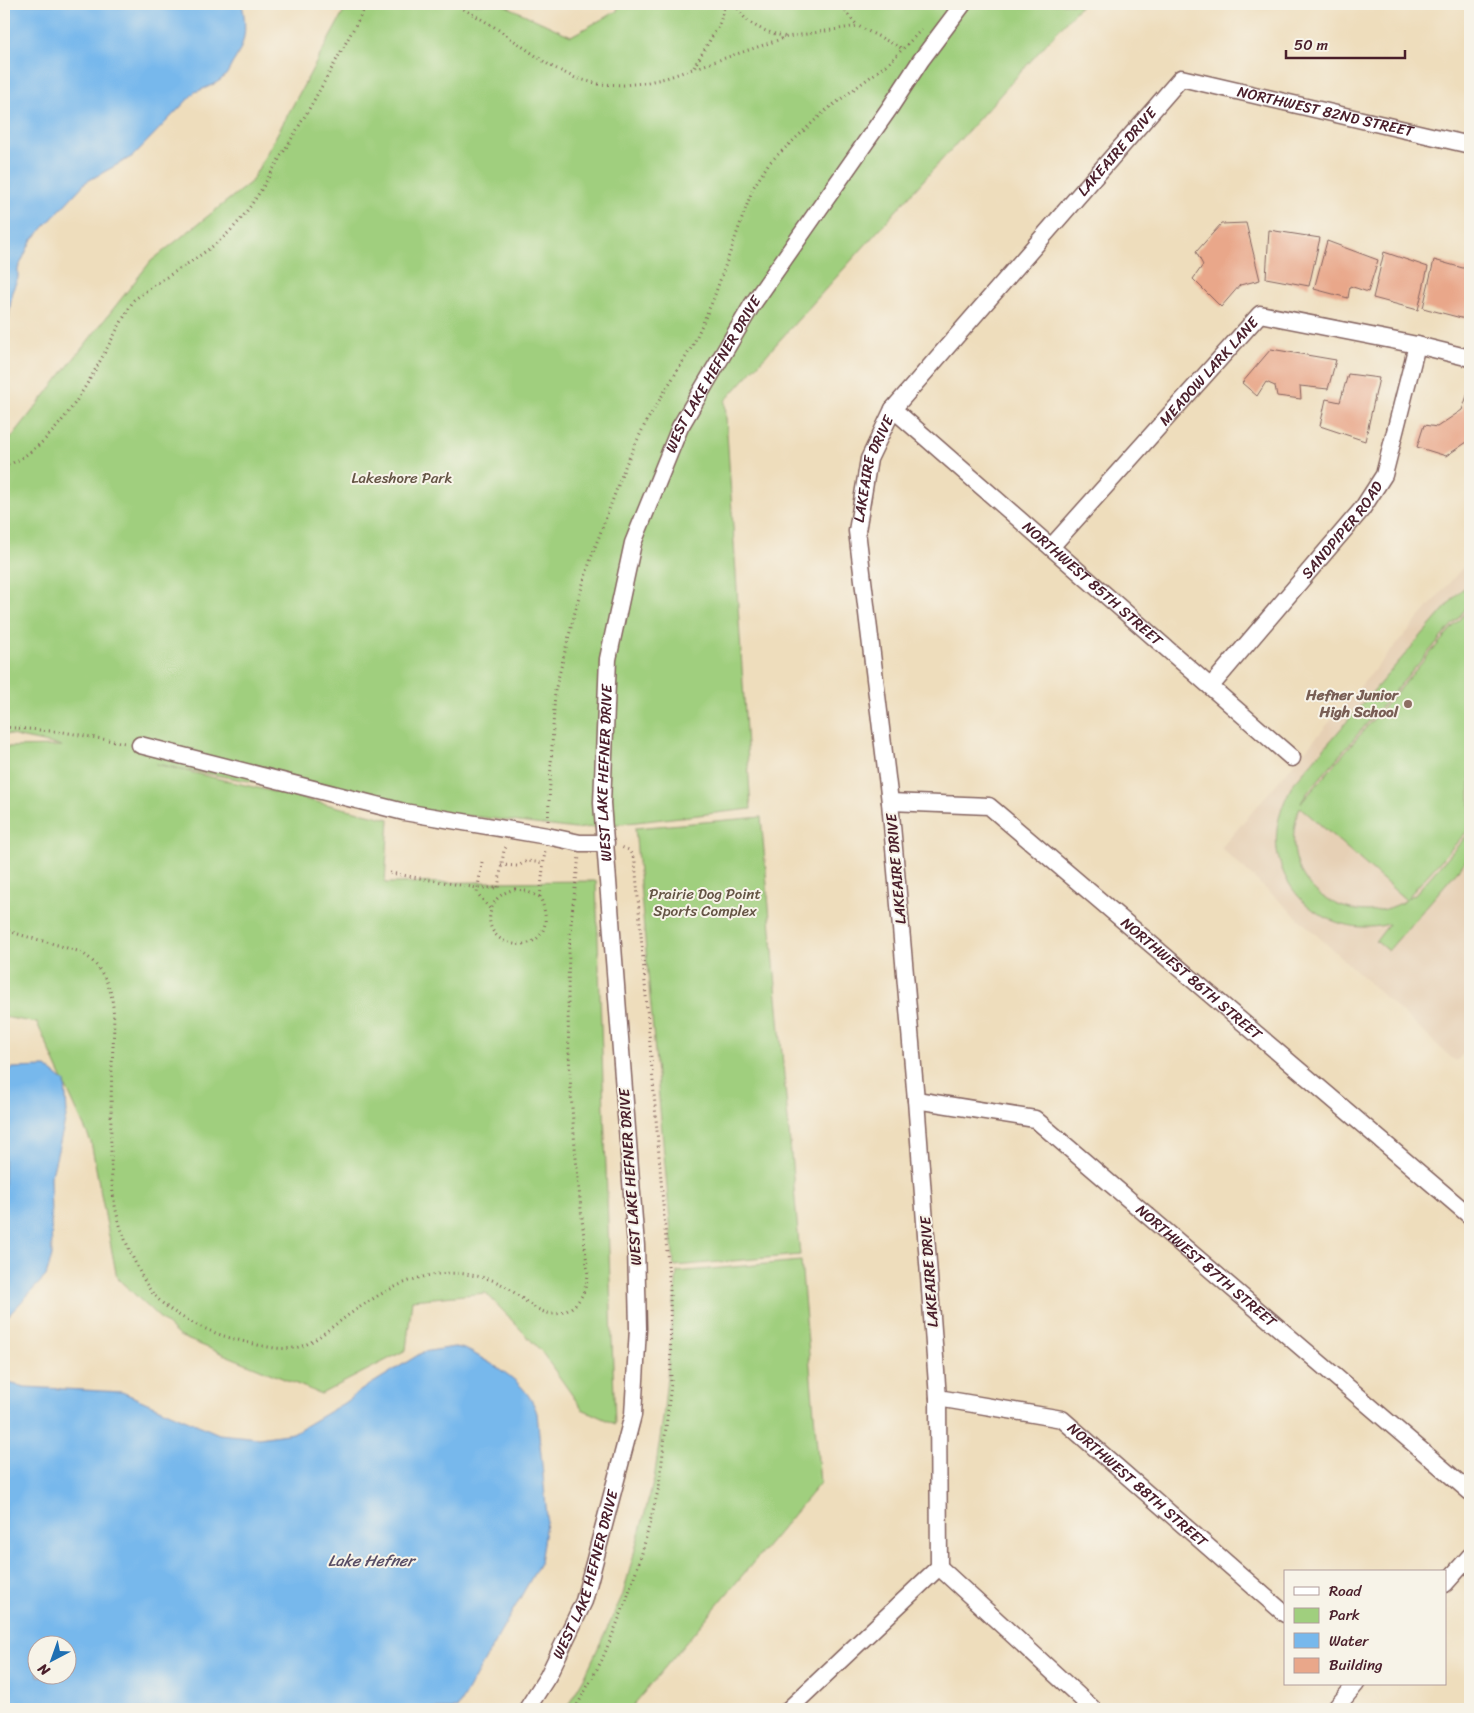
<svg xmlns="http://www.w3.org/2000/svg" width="1474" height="1713" viewBox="0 0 1474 1713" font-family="Sriracha,sans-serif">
<rect width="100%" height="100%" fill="#f7f3e8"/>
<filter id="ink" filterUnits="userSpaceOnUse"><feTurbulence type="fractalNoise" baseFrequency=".02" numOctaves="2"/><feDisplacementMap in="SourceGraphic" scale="10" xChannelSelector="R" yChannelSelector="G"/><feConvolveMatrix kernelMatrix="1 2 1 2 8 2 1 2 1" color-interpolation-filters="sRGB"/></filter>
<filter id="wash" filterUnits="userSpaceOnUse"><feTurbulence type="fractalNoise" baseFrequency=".0096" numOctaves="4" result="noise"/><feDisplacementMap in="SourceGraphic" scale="20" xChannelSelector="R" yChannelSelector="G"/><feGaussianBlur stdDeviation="1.12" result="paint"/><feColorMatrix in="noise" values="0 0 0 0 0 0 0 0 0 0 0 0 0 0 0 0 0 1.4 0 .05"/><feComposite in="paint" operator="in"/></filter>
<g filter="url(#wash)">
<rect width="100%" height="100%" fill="#eeddbc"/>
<path fill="#e6d0b5" d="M1470,559V1058L1464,1053L1456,1062L1221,848Z"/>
<g fill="#a0cf7e" stroke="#757754" fill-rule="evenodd">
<path d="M348,4H502L571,36L617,11L619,4H1082L725,401L751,809L575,829L366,803L156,764L389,819L385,883L596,881L615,1424L582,1409L541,1351L486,1293L412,1300L406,1350L321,1394L179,1336L117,1278L91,1142L37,1023L4,1017V747L62,746L19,737L4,733V447L151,261L251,182Z"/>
<path d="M1470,583V604L1307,793L1301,803L1470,607V828L1407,898L1415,894L1470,832V856L1388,951L1376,941L1389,924C1337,938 1285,903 1277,850C1274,826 1282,804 1293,784L1459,592ZM1300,807L1406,900C1371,923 1318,908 1300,870C1291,850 1292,827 1300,807Z"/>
<path d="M761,817L800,1255L674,1266L635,828Z"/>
<path d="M801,1261L820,1483L630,1709H566L584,1678L623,1594L654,1479L663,1418L677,1272Z"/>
</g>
<g fill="#77b8ec" stroke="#606c8c" fill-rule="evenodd">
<path d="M4,4H242C247,28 246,44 232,64C230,68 227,75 223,78C216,84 204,89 195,92L133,156L86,182L31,241L18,269V278L12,292L7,332L5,337V343L4,345Z"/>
<path d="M46,1067L65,1082L67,1113L53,1171L50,1176L52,1256L46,1276L4,1320V1074L12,1068Z"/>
<path d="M454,1347C466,1348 473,1353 483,1359C506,1372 529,1387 537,1413L547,1516L540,1563L457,1709H4V1382L25,1387L122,1392L219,1434L259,1438L293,1433L344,1403L360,1391L423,1352ZM38,1646H68V1676H38Z"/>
</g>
<g id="blocks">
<g fill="#e9a78a">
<path d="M1246,223L1260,280L1240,285L1221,307L1193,279L1203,265L1196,252L1221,224Z"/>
<path d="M1269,230L1320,238L1309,286L1266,278Z"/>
<path d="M1327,241L1378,260L1368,292L1350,286L1348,298L1314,289Z"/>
<path d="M1384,252L1428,267L1418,310L1373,298Z"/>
<path d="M1434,260L1470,270L1469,320L1423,308Z"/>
<path d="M1271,349L1336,360L1328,389L1300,386L1301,399L1277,396L1275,386L1266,382L1257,396L1242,383Z"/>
<path d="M1348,374L1379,378L1365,441L1320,426L1326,399L1340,402Z"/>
<path d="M1469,390L1470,391V440L1446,456L1417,447L1424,425L1437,427L1462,410Z"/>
</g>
</g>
</g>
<g filter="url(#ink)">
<use href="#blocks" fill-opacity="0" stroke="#83625e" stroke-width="1"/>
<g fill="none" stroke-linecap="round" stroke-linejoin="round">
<g stroke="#83625e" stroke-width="19">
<g id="minor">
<path id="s1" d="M893,409L1292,758"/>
<path id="s2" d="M1051,547L1260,314L1417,345L1470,358"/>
<path id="s3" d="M1211,686L1362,509L1384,475L1417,345"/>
<path d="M140,745L404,812L547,836L580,843H606"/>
<path id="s4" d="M890,802L989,806L1470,1216"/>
<path id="s5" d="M916,1100L1035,1119L1470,1492"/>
<path id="s6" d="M938,1398L1062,1419L1285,1614"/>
<path d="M939,1567L1093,1709"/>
<path d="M1445,1584L1470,1556"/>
<path id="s7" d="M527,1709L548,1676L584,1601L633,1415L638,1328L636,1246L602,803L608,659L633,543L680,427L752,305L891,106L921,60L963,4"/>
<path id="s8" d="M789,1709L939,1567L938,1398L916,1100L890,802L857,531L869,459L893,409L1181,78L1470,145"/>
<path d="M1335,1709L1356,1684"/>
</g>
</g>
<g stroke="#83625e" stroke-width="3" stroke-dasharray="1 4" stroke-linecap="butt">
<path d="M455,4L493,26L549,65L575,78L599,84L624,85L644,83L666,78L787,37L858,26L903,49"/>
<path d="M736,4C744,25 765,32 787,37"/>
<path d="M838,4L858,26"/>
<path d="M694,67L720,23L725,4"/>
<path d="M4,467C69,440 99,357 134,300C164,276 199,260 227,234C250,212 265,183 281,156C312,106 339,55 367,4"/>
<path d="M4,727L63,732L125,743"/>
<path d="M548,821L555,691L578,600L591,558L626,464L646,422L693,345L713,300L753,188L769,163L825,111L890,62L923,28"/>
<path d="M482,862L477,893L491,910"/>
<path d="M501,865L518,866L527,861L544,863"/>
<path d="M390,873L477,888H498L504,850L508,844"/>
<path d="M515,889L523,890L540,897C568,962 474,955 492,907C496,897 504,892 515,889Z"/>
<path d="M540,897L545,850"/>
<path d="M4,929C24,937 46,941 67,948C73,950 81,951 85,955C97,963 107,979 111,994C116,1016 113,1042 112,1065C111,1104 110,1144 112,1183C114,1211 122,1235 134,1260C140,1273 148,1290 159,1300C176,1317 211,1333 234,1339C254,1344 279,1352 299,1347C314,1343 327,1330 339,1322C375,1295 418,1268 465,1274C477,1276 490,1278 501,1284C523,1295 545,1327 571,1308C582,1300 586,1288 588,1275C576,1163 563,1049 570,935C572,909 576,882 579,856"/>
<path d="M575,1709L602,1660L625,1604L642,1553L659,1487L671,1384L670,1290L635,861L629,850L621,847"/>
</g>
<use href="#minor" stroke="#fff" stroke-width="16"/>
</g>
</g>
<circle fill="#8d6e63" stroke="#f7f3e8" stroke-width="2" cx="1408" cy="704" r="5"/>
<g text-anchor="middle" stroke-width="4" stroke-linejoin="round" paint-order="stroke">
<g font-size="15" fill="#4a1f2b" stroke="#f7f3e8">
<text dy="5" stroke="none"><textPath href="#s8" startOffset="1962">NORTHWEST 82ND STREET</textPath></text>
<text dy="5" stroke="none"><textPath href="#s8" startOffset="1716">LAKEAIRE DRIVE</textPath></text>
<text dy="5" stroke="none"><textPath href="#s2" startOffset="236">MEADOW LARK LANE</textPath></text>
<text dy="5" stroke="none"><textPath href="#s7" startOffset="1378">WEST LAKE HEFNER DRIVE</textPath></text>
<text dy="5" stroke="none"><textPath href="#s8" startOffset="1311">LAKEAIRE DRIVE</textPath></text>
<text dy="5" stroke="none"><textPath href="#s3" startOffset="204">SANDPIPER ROAD</textPath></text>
<text dy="5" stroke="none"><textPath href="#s1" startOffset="265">NORTHWEST 85TH STREET</textPath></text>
<text dy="5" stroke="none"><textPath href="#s7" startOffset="958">WEST LAKE HEFNER DRIVE</textPath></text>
<text transform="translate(896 869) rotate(-95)" y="5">LAKEAIRE DRIVE</text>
<text dy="5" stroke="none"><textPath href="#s4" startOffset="365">NORTHWEST 86TH STREET</textPath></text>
<text transform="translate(630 1177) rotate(-94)" y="5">WEST LAKE HEFNER DRIVE</text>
<text dy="5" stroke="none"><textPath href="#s5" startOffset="346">NORTHWEST 87TH STREET</textPath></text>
<text transform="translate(929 1272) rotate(-94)" y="5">LAKEAIRE DRIVE</text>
<text dy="5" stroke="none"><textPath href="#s6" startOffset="226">NORTHWEST 88TH STREET</textPath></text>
<text dy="5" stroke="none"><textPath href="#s7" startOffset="148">WEST LAKE HEFNER DRIVE</textPath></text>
</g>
<g font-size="15" fill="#645444" stroke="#f7f3e8">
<text x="402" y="483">Lakeshore Park</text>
<text x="705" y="899">Prairie Dog Point<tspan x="705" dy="17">Sports Complex</tspan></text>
</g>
<g font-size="15" font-weight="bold" fill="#785e54" stroke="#f7f3e8" text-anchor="end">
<text x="1398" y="700">Hefner Junior<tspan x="1398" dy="17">High School</tspan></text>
</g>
<g font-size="16" font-style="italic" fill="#584d65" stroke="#f7f3e8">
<text x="371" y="1566">Lake Hefner</text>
</g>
</g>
<rect width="1474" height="1713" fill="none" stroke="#f7f3e8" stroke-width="20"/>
<rect x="1284" y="1570" width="162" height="115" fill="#f7f3e8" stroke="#b29e9c"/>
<rect x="1294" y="1587" width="25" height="8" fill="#ffffff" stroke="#b29e9c"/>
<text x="1329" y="1596" font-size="15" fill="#4a1f2b">Road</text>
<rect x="1294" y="1608" width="25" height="15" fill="#a0cf7e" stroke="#b29e9c"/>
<text x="1329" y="1620" font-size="15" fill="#4a1f2b">Park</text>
<rect x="1294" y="1633" width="25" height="15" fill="#77b8ec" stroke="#b29e9c"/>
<text x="1329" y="1646" font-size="15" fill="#4a1f2b">Water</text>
<rect x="1294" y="1658" width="25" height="15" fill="#e9a78a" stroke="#b29e9c"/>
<text x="1329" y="1670" font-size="15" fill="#4a1f2b">Building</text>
<g transform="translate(52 1660) rotate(221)"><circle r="24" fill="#f7f3e8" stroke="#b29e9c"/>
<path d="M0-4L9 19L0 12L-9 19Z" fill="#1f6fb2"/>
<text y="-8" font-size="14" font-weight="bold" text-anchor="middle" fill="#4a1f2b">N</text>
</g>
<path d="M1286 50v8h119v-8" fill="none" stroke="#4a1f2b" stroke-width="2.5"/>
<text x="1294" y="50" font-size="15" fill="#4a1f2b" stroke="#f7f3e8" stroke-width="4" paint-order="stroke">50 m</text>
</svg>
